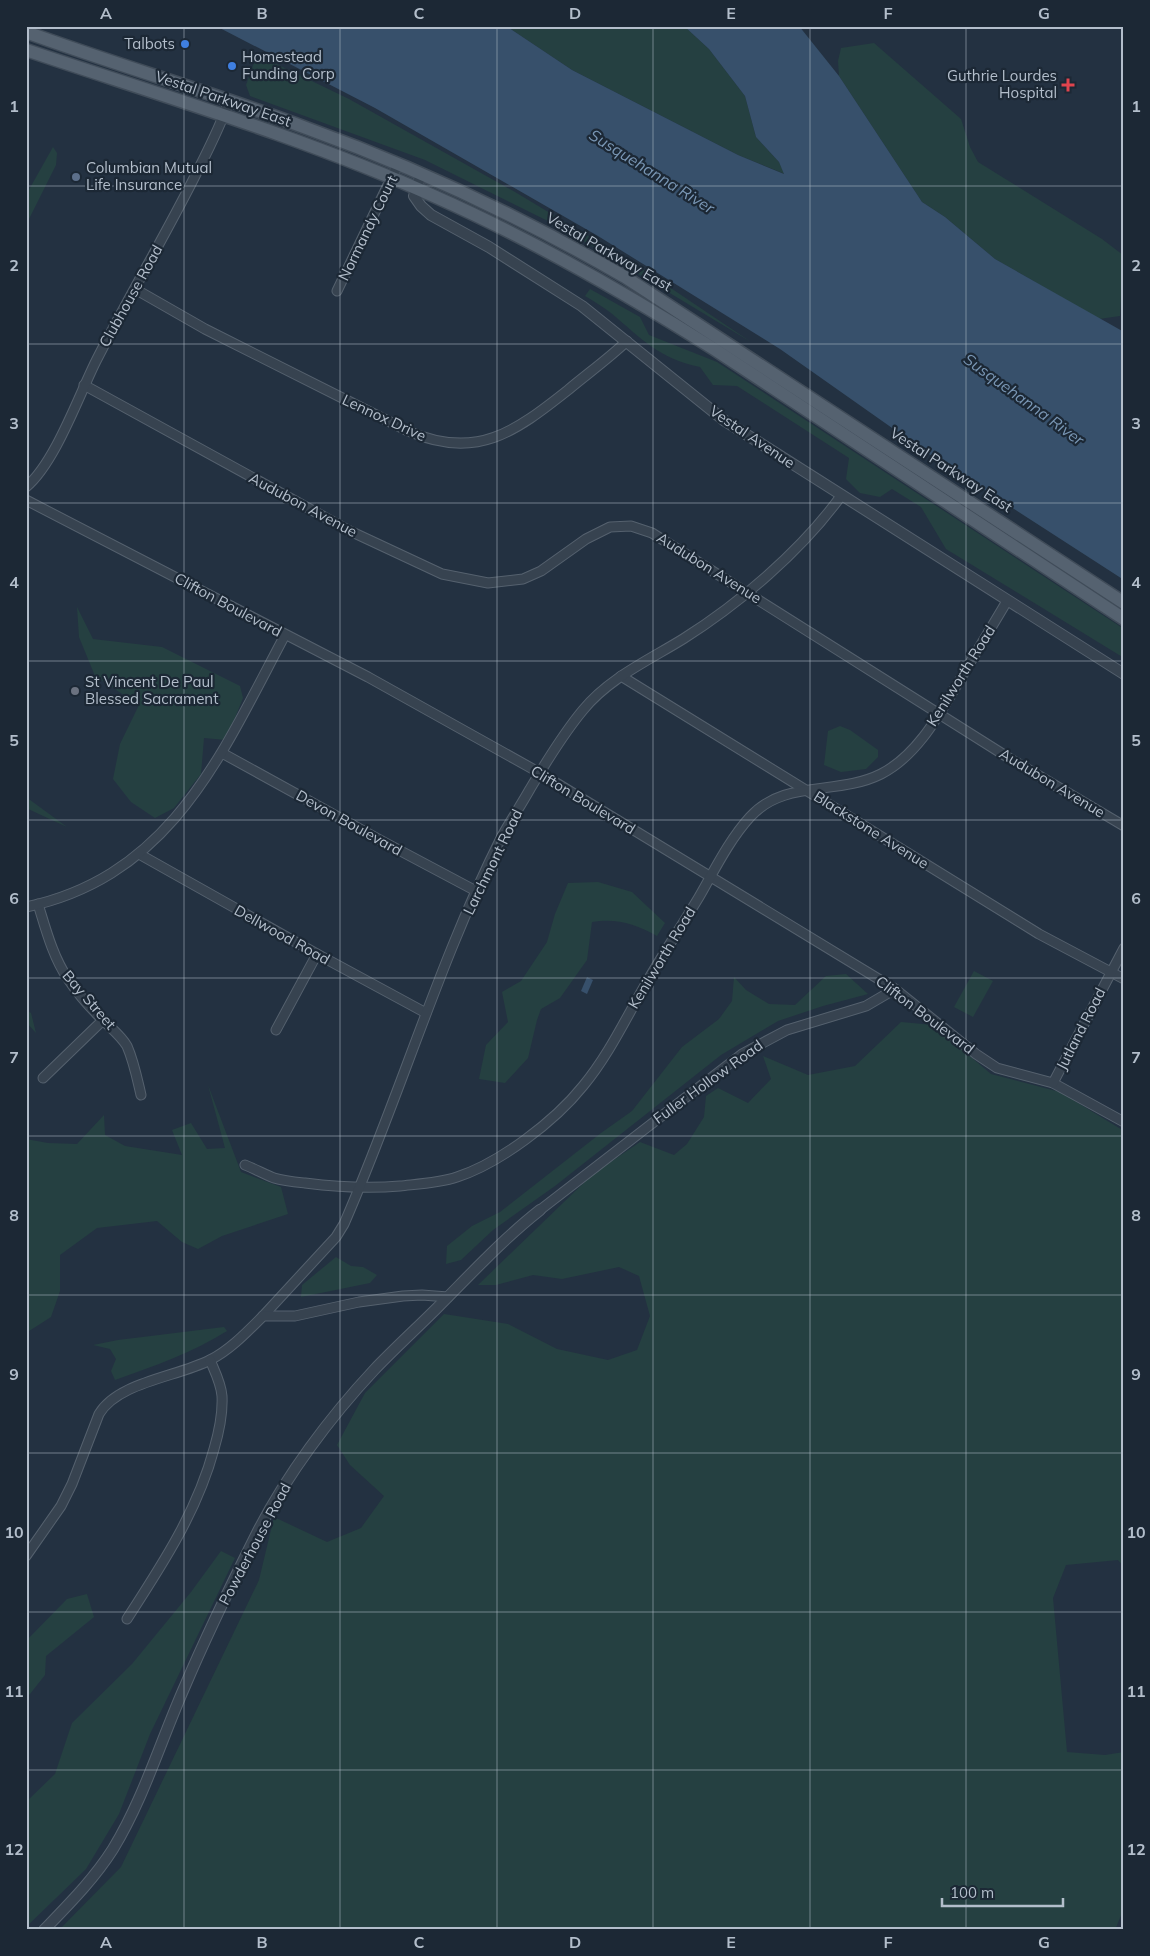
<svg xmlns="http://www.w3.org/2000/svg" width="1150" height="1956" viewBox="0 0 1150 1956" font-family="Mulish,sans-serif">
<rect width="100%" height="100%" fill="#233141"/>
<g fill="#254041">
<path d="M506,26H684L709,49L745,96L756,137L779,162L785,174L738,155L572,70Z"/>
<path d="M874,43L961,119L970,147L978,162L1102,239L1123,255L1120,316L1099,319L995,259L945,217L922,202L839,76L838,61L841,48Z"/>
<path d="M264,58L349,99L515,192L635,264L751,342L562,228L425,160L250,96L246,85L255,60Z"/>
<path d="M53,147L57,153L56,165L26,225V195Z"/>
<path d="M590,289L640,317L649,335L717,362L1124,629V658L946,549L921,507L892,489L880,497L860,493L846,479L849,458L737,386L713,385L700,367C658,358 642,339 611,313C603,307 594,301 585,296Z"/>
<path d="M77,607L93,639L162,647L240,686L243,698L226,740L204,738L201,774L174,808L155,818L131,802L113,779L120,744L139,705L95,676L79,637Z"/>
<path d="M840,726L850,730L878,750V757L866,769L841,772L824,765L828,731Z"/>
<path d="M26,797L67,827L26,808Z"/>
<path d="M598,882L632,892L665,923L657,936C635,924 617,918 592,922L587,960L560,998L541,1009L537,1020L528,1058L505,1083L479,1079L486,1045L508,1022L502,992L521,981L547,942L555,914L568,883Z"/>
<path d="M974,971L993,981L973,1017L954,1007Z"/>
<path d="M846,974L868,994L823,1006L778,1021L721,1055L555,1186L493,1230L461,1260L446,1264L447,1246L472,1226L500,1212L601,1133L632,1111L682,1047L719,1019L732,1001L734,977L746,990L769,1004L795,1005L826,976Z"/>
<path d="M26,1010L31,1013L36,1033L26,1022Z"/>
<path d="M901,1022L933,1025L991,1074L1060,1092L1124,1131V1567L1118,1560L1066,1565L1053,1598L1067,1752L1105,1755L1124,1752V1908L1115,1930H59L121,1867L259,1580L274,1517L327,1542L361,1528L384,1496L350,1465L337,1445L365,1393L444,1314L508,1324L557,1349L608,1360L637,1350L650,1316L639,1276L619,1267L562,1279L533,1275L496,1285H478L593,1174L640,1142L674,1155L687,1144L704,1117L706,1096L718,1088L748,1103L771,1079L763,1056L808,1075L855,1066Z"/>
<path d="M208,1085L241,1172L281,1187L288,1214L222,1236L198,1249L182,1242L157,1221L97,1228L60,1255V1291L51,1317L26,1333V1139L48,1143L77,1144L104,1115L105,1135L125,1146L182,1155L172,1130L191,1123L207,1149L225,1148Z"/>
<path d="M336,1257L351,1266L363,1267L377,1275L370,1283L301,1297L302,1285Z"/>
<path d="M224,1327L227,1331C192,1353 154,1366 115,1380L111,1371L116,1359L110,1349L93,1345L118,1340Z"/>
<path d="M221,1551L235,1558L150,1734L119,1814L86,1869L26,1927V1802L55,1774L72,1723L132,1664L191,1592Z"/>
<path d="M87,1594L94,1617L46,1656L45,1675L26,1699V1641L67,1599Z"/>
</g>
<g fill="#37506b">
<path d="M216,26H506L572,70L738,155L784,174L779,162L756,137L745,96L709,49L684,26H799L839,76L922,202L945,217L995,259L1124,332V580L929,454L780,349L598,236L375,108Z"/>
<path d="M587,977L593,980L587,994L581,991Z"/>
</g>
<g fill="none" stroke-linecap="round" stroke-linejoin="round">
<g stroke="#55616e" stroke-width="11">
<g id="minor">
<path d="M135,289L205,329L408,431C476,461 515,432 568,390C587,374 608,359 627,341"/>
<path d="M337,291L398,164"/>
<path d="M84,385L350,531L442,574L488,583L523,579L541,571L586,539L610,527L631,526L652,533L1009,758L1124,826"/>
<path d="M26,487C55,463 79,395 96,361C127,300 162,241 193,180C206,154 220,128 229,101"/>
<path d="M26,500L368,677L540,773L895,989L976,1054L997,1068L1053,1083L1124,1122"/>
<path d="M621,676L1039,934L1124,979"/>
<path d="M222,753L380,840L476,891"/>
<path d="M139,854L317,954L426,1013"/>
<path d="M38,904C46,930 53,957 68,979C78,994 91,1009 104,1021C112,1029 121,1036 127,1046C134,1062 137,1078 141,1095"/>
<path d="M26,907C172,876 222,753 285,635"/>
<path d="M276,1030L317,954"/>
<path d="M43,1078L103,1020"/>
<path d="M1053,1083L1124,948"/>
<path d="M245,1165C255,1169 264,1174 274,1178C284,1181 295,1182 305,1183C337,1187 368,1189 400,1186C418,1184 439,1183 457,1177C500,1163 555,1121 583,1086C608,1056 625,1020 644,987C661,957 681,927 699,897C714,871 729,840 750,817C784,779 837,796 881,774C920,754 942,709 964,673C978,649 993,625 1007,601"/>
<path d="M540,1210L742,1054L787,1030L866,1006L895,989"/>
<path d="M263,1316L336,1237L344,1224C400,1096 439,961 502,836C511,820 521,805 530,789C546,762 563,734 583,710C609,678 649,660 683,639C740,603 801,551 841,496"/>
<path d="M26,1556L61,1506L72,1484L99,1414C118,1382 177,1377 210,1360C230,1350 247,1332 263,1316H295L359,1302L403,1296L422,1295L448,1297"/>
<path d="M127,1619C162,1565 197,1512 214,1449C219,1432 223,1415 222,1396C221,1383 215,1372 210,1360"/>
</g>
</g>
<g stroke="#55616e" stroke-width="12">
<g id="tertiary">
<path d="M421,174L414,196L421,206L431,215L489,247L582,306L725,421L1124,674"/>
<path d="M44,1930C69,1904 94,1879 113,1849C144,1798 161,1740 185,1686C207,1634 232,1583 257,1533C286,1476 330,1417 374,1370C394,1349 416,1329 437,1308C470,1275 503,1239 540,1210"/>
</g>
</g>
<g stroke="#404c59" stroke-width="15">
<g id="primary">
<path d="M26,32C119,66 214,93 306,128C417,168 523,218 625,277L1124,603"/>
<path d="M26,50C163,96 303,137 436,197C533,240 624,292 714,349L1124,619"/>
</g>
</g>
<use href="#minor" stroke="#374350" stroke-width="9"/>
<use href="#tertiary" stroke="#374350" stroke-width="10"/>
<use href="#primary" stroke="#556270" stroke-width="12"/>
</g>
<path fill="none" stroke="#b3becb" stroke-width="1" stroke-opacity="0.55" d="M184,26V1930M340,26V1930M497,26V1930M653,26V1930M810,26V1930M966,26V1930M26,186H1124M26,344H1124M26,503H1124M26,661H1124M26,820H1124M26,978H1124M26,1136H1124M26,1295H1124M26,1453H1124M26,1612H1124M26,1770H1124"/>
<g fill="#3f7fe0" stroke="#1c2835" stroke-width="2">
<circle cx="185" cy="44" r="5"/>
<circle cx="232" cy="66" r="5"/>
</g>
<path fill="#e0444e" stroke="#1c2835" stroke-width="2" d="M1065.5 77.5h5v5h5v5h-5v5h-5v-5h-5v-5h5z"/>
<circle fill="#5c6f8a" stroke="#1c2835" stroke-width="2" cx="76" cy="177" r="5"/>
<circle fill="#6b7280" stroke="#1c2835" stroke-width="2" cx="75" cy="691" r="5"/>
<g text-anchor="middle" stroke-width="4.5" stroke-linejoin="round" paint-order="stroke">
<g font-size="15" fill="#b3becb" stroke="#1c2835" text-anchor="start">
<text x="175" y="49" text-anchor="end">Talbots</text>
<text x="242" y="62">Homestead<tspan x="242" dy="17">Funding Corp</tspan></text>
<text x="1057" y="81" text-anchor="end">Guthrie Lourdes<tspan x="1057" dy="17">Hospital</tspan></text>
<text x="86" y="173">Columbian Mutual<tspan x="86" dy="17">Life Insurance</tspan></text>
<text x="85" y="687">St Vincent De Paul<tspan x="85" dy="17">Blessed Sacrament</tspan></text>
</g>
<g font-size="15" fill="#b3becb" stroke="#1c2835">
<text transform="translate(223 99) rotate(19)" y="5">Vestal Parkway East</text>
<text transform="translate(368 228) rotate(-64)" y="5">Normandy Court</text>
<text transform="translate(609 252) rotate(30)" y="5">Vestal Parkway East</text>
<text transform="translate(131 296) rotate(-61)" y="5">Clubhouse Road</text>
<text transform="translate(384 418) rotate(25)" y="5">Lennox Drive</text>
<text transform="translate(752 437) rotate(34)" y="5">Vestal Avenue</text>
<text transform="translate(951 470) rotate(33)" y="5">Vestal Parkway East</text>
<text transform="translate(303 505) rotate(28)" y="5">Audubon Avenue</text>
<text transform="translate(709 568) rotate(32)" y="5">Audubon Avenue</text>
<text transform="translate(228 605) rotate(28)" y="5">Clifton Boulevard</text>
<text transform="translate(961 676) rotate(-58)" y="5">Kenilworth Road</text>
<text transform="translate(1052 783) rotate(31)" y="5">Audubon Avenue</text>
<text transform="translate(583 800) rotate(31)" y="5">Clifton Boulevard</text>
<text transform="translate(349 823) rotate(29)" y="5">Devon Boulevard</text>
<text transform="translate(871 830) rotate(32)" y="5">Blackstone Avenue</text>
<text transform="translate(493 862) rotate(-64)" y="5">Larchmont Road</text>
<text transform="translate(282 935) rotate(29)" y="5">Dellwood Road</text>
<text transform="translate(662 958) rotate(-59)" y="5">Kenilworth Road</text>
<text transform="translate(89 1000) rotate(49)" y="5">Bay Street</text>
<text transform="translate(925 1015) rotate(37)" y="5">Clifton Boulevard</text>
<text transform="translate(1081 1029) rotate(-63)" y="5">Jutland Road</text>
<text transform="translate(708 1082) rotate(-36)" y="5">Fuller Hollow Road</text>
<text transform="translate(255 1544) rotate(-62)" y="5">Powderhouse Road</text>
</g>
<g font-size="16" font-style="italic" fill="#7996b4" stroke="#1c2835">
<text transform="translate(652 171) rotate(32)" y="6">Susquehanna River</text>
<text transform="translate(1024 399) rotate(36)" y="6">Susquehanna River</text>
</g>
</g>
<rect width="1150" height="1956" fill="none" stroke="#1c2835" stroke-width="55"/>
<path d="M942 1898v8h121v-8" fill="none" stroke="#b3becb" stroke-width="2.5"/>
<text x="950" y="1898" font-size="15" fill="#b3becb" stroke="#1c2835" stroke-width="4" paint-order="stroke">100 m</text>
<rect x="28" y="28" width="1094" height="1900" fill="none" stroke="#b3becb" stroke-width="2"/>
<g font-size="16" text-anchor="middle" font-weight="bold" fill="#b3becb">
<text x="106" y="19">A</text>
<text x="262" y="19">B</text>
<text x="419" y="19">C</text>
<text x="575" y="19">D</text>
<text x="731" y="19">E</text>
<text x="888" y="19">F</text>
<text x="1044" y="19">G</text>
<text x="14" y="112">1</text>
<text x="1136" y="112">1</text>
<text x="14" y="271">2</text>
<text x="1136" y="271">2</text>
<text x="14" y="429">3</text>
<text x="1136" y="429">3</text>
<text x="14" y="588">4</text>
<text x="1136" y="588">4</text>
<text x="14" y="746">5</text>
<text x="1136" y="746">5</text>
<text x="14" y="904">6</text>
<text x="1136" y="904">6</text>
<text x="14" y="1063">7</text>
<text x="1136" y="1063">7</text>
<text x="14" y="1221">8</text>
<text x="1136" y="1221">8</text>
<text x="14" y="1380">9</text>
<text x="1136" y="1380">9</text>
<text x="14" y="1538">10</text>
<text x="1136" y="1538">10</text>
<text x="14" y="1697">11</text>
<text x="1136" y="1697">11</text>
<text x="14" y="1855">12</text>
<text x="1136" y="1855">12</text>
<text x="106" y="1948">A</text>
<text x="262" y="1948">B</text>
<text x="419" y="1948">C</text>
<text x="575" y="1948">D</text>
<text x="731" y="1948">E</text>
<text x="888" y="1948">F</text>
<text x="1044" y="1948">G</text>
</g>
</svg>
